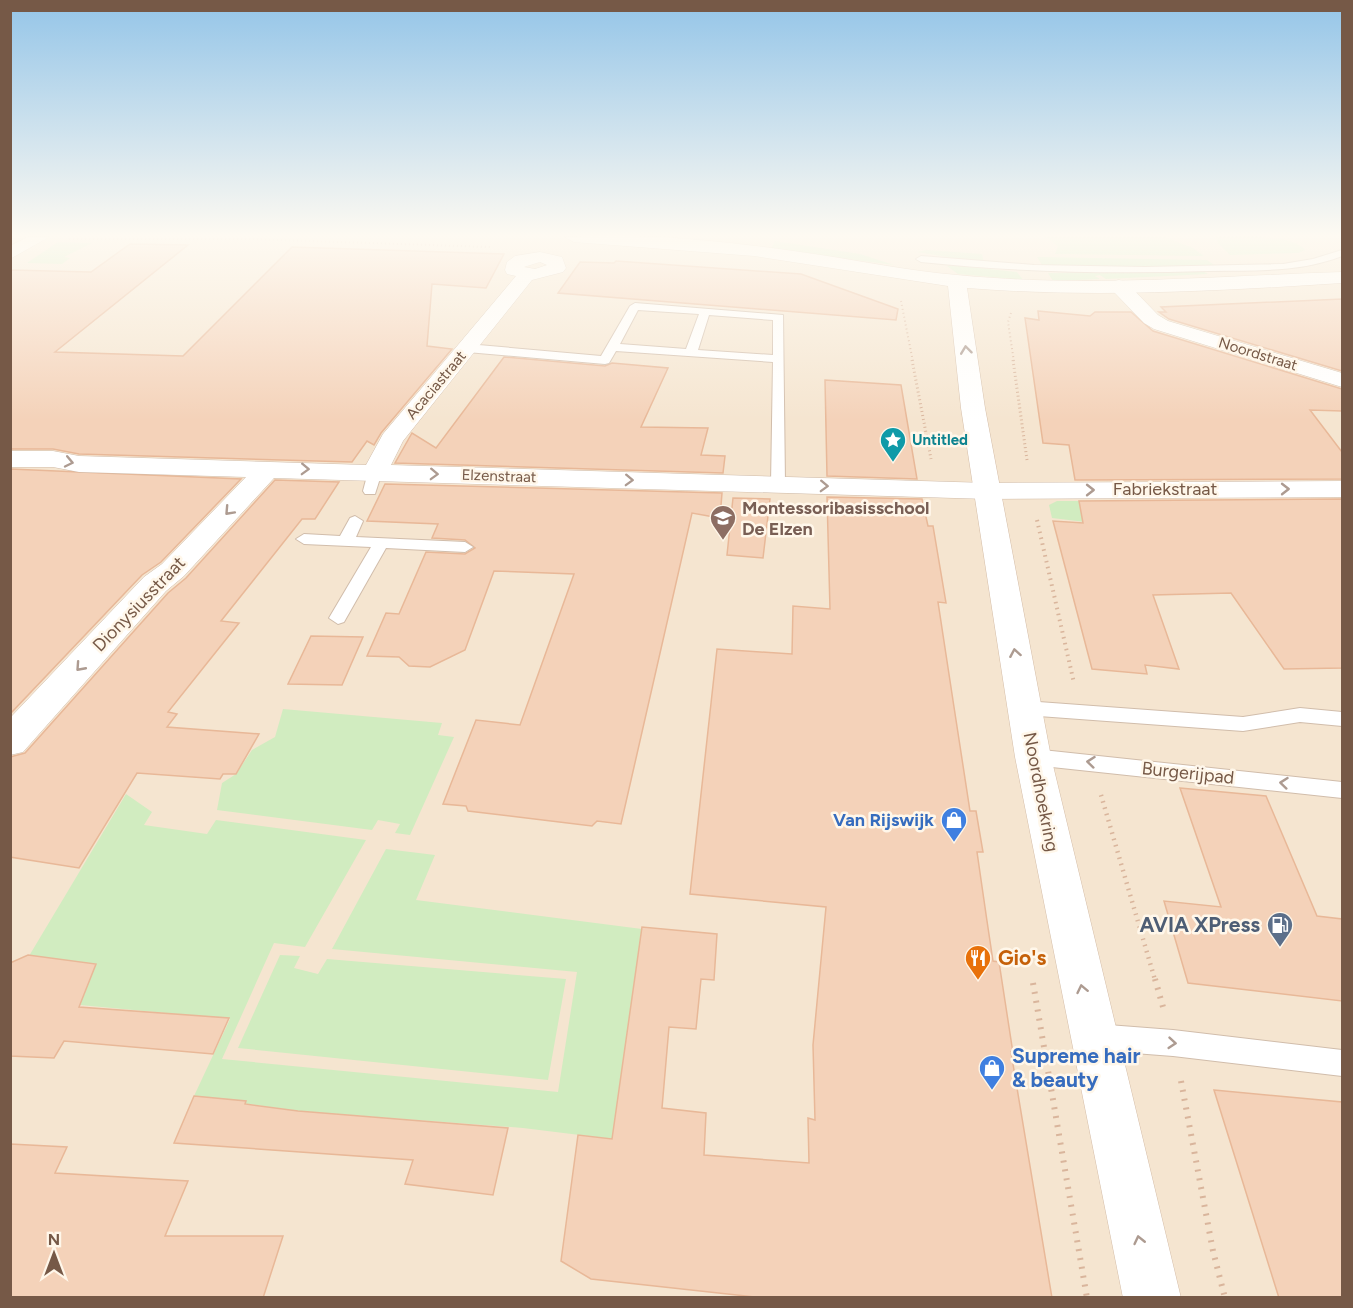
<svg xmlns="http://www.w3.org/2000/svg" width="1353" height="1308" viewBox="0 0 1353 1308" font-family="Figtree,sans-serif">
<rect width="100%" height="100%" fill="#fdf3e2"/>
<rect fill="#f5e5d0" x="11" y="237" width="1331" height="1060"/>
<g fill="#d1ecc0">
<path d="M1045,237H1165L1193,248L1204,256L1055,254L1058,246Z"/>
<path d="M1216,237C1236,237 1293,233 1305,250L1298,253L1230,255L1218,243Z"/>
<path d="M775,241L860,254L894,265L771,249Z"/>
<path d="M58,242L92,243L64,257L70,258L62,264L27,263Z"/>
<path d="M927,250L982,254L984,263L917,252Z"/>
<path d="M1037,257L1207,260L1214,265L1044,268Z"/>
<path d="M951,265L1017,272L1023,280L958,274L947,266Z"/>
<path d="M1203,271L1208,274L1106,279L1100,275L1095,276L1100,279L1053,281L1048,273Z"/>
<path d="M1057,501H1120L1127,527L1052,518L1049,505Z"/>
<path d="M283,709L442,723L438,735L454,737L410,835L395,833L400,824L378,820L372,830L217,810L222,783L236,774L252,750L275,737Z"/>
<path d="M126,794L152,812L144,825L207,834L216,820L366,840L305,947L274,943L222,1059L558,1092L577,972L332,949L386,849L435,855L416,900L642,929L612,1139L523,1128L298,1111L194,1096L230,1019L80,1005L96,964L29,956Z"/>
<path d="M280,955L300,956L294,968L318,974L327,959L566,979L548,1080L238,1048Z"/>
</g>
<g fill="#f4d2b9" stroke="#e8b898" stroke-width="1.5">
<path d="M130,244L188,245L55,352L183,356L292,247L504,254L486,288L432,284L427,346L452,349L381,433L374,445L367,441L352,462L79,454L53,449H10V270L91,272Z"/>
<path d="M616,261L801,274L898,309L896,320L558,293L580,262L614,263Z"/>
<path d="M1342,299V371L1169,319L1159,312H1166L1161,307Z"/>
<path d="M1038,311L1090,316L1095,312H1131L1153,331L1342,389V411L1310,410L1342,452V479L1075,480L1069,445L1043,443L1025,318L1039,320Z"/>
<path d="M504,357L605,366L612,363L668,368L641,427L708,428L701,455L725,456L723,473L395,463L412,433L436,448Z"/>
<path d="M825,380L901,385L917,479L827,476Z"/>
<path d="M10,469L241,479L161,562L142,575L10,714Z"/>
<path d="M275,480L339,482L315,519H302L221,621L239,623L168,712L177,714L167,727L259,734L236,774H223L220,779L137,773L79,868L10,857V757L25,753L168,593L186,578Z"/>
<path d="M385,484L722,493L720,518L692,513L621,824L597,821L592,826L518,817L468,811L466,806L443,804L476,720L520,725L574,574L494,571L465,650L430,667L409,666L399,657L367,656L386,613L399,614L426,552L465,554L475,548L465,540L432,538L438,524L367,521Z"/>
<path d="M827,497L922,499L928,526H933L946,603L938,602L954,707L970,811H976L983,852H977L987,921L993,961L999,962L1013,1053L1011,1052L1052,1298H765L591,1279L561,1261L578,1135L612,1139L642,927L717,934L714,980L701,979L696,1029L669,1027L662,1108L706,1113L704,1155L809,1163L808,1118L815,1120L813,1045L826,907L690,894L717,649L792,654L793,606L830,609Z"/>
<path d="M733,498L770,499L763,558L727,555Z"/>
<path d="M1342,499V668L1284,669L1231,593L1153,595L1179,669L1145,665L1147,674L1092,669L1053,521L1083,523L1079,501Z"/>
<path d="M311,636L363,637L342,685L288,684Z"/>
<path d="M1180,788L1266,796L1317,916L1342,919V1001L1188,983L1164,901L1221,907Z"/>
<path d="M28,955L96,964L79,1007L229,1018L213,1054L64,1041L54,1058L10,1056V963Z"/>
<path d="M1214,1090L1342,1102V1298H1279Z"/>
<path d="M194,1096L246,1101L245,1104L298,1111L508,1128L493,1195L405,1184L413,1160L174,1143Z"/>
<path d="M10,1144L67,1147L55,1173L188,1181L165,1236H283L263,1298H10Z"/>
</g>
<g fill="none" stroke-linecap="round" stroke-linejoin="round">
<g stroke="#d1bdab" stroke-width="2">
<g id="lane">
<path d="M1342,250V256C1299,273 1253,270 1208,271C1112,274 1016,272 921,262L916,259L921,256L1034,265L1145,267L1283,264L1313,259Z"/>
<path d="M635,303L783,315L785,484L783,487H773L771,484L773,362L616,351L609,363L605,364L467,352L461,348L467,344L601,356L630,306ZM638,310L699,314L686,349L620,344ZM709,315L773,320V355L698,350Z"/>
<path d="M375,468L382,472L375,494H365L363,491L368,472Z"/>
<path d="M355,516L363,521L356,537L465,542L473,547L465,552L386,548L344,622L338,624L329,618L371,547L304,544L296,539L304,534L340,536L350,518Z"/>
<path d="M1025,701L1243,717L1300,708L1342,712V726L1300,722L1243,731L1025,715L1018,713L1015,708L1018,703Z"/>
<path d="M1033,749L1342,782V798L1033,765L1026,762L1023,757L1026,752Z"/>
<path d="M1095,1024L1173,1030L1342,1050V1076L1173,1056L1095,1050L1086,1046L1082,1037L1086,1028Z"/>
</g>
</g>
<g stroke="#d1bdab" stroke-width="1">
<g id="street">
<path d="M28,237H49L10,259V246Z"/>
<path d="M540,252L562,257L566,268L563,272L532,280L403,441L391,465L988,483L1342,481V497L988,499L274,478L184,576L166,591L23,752L10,755V718L144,577L162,564L246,477L79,472L53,467H10V451H53L79,456L366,465L383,434L516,276L507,274L505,270L507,262L515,256ZM540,262L547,265L535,269L524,267Z"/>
<path d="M1119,280L1126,282L1158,315L1168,321L1342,373V387L1154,329L1144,323L1112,290L1109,286L1112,282Z"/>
</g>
</g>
<g stroke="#d4bda8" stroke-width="1">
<path id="secondary" d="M565,237C648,232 732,242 814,254C862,261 909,271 957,275C1086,288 1214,276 1342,272V283C1217,291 1092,298 967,288L985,408L1051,757L1181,1298H1123L1015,757L961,408L948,286L754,256L574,242Z"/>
</g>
<g stroke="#d9b59c" stroke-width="2" stroke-dasharray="1 3" stroke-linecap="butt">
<path d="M69,239H250L491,247"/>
<path d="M901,301L913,362"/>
<path d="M1011,313L1008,322L1014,362"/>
</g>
<g stroke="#d9b59c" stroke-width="3" stroke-dasharray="1 3" stroke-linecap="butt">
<path d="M912,360L931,459"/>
<path d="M1013,360L1027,460"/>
</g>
<path stroke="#d9b59c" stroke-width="4" stroke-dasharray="1.5 4.5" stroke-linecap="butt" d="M1037,520L1074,683"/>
<path stroke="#d9b59c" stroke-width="4.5" stroke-dasharray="1.5 5" stroke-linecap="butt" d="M1101,795L1155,980"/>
<g stroke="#d9b59c" stroke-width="6" stroke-dasharray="2 7" stroke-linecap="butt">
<path d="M1155,979L1163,1007"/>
<path d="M1033,983L1087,1298"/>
<path d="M1181,1081L1213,1251L1225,1298"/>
</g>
<use href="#lane" fill="#fff" fill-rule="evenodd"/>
<use href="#street" fill="#fff" fill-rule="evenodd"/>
<use href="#secondary" fill="#fff" fill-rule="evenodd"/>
</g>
<defs><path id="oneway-chevron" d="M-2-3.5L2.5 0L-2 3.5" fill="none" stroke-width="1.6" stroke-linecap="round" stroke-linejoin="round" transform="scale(1.5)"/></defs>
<g stroke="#ad9b91">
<use href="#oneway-chevron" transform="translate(966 350) rotate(-97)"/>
<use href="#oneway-chevron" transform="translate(69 462) rotate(12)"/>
<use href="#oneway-chevron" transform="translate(305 469) rotate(2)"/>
<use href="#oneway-chevron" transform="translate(434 474) rotate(2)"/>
<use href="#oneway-chevron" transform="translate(629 480) rotate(2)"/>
<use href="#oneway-chevron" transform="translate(824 486) rotate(2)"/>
<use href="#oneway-chevron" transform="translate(1285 489)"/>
<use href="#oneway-chevron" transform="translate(1090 490)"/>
<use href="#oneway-chevron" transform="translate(229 511) rotate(133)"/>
<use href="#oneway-chevron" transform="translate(1015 653) rotate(-100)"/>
<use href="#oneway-chevron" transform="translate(80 667) rotate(132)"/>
<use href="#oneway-chevron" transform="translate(1091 762) rotate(-174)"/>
<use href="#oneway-chevron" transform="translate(1284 783) rotate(-174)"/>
<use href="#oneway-chevron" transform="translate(1082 989) rotate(-102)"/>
<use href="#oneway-chevron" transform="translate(1172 1043) rotate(5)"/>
<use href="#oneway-chevron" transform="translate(1139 1240) rotate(-103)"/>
</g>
<linearGradient id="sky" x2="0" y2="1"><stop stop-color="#94c5e8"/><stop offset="0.56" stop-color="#fefaf2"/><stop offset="1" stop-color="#fefaf2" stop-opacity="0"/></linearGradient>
<rect width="1353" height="420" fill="url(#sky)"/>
<defs>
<g id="sight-pin" transform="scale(1.35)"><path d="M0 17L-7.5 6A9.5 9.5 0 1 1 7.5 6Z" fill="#0f9aa8" stroke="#fff7ea"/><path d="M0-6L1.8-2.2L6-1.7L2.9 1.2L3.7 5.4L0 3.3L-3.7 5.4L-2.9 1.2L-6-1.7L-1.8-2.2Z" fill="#fff"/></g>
<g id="school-pin" transform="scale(1.35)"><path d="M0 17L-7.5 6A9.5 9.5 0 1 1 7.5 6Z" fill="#8d6e63" stroke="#fff7ea"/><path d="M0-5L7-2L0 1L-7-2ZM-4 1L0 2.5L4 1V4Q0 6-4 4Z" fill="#fff"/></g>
<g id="shop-pin" transform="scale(1.35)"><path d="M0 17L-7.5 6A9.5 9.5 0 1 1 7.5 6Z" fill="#3f7fe0" stroke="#fff7ea"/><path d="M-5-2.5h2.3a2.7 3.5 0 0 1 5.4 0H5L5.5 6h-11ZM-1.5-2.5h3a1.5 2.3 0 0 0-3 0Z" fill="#fff"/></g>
<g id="fuel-pin" transform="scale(1.35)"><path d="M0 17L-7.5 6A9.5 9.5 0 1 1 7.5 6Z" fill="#5c6f8a" stroke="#fff7ea"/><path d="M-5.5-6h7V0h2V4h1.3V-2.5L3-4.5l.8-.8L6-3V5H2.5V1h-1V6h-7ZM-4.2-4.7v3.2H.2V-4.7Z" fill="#fff"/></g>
<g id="restaurant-pin" transform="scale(1.35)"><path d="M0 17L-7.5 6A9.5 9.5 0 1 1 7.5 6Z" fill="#e8710a" stroke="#fff7ea"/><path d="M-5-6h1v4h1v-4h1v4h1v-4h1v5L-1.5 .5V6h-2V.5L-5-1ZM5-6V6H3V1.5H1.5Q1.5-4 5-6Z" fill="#fff"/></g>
</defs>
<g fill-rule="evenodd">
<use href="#sight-pin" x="893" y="440"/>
<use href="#school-pin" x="723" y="518"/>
<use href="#shop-pin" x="954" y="820"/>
<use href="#fuel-pin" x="1280" y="925"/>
<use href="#restaurant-pin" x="978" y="958"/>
<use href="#shop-pin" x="992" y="1068"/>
</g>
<g text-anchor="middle" stroke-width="5" stroke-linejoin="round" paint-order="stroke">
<g font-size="15" fill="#765947" stroke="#fff7ea">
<text transform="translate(1258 354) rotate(17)" y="5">Noordstraat</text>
<text transform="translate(436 385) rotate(-50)" y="5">Acaciastraat</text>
<text transform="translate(499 476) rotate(2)" y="5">Elzenstraat</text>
</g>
<g font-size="15" font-weight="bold" fill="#0d838f" stroke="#fff7ea" text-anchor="start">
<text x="912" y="445">Untitled</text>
</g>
<g font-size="18" fill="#765947" stroke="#fff7ea">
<text x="1165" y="495">Fabriekstraat</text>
<text transform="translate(139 604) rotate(-46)" y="6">Dionysiusstraat</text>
<text transform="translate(1188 773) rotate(6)" y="6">Burgerijpad</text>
<text transform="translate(1041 792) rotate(79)" y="6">Noordhoekring</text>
</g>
<g font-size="18" font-weight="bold" fill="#785e54" stroke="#fff7ea" text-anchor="start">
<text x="742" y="514">Montessoribasisschool<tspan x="742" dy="21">De Elzen</tspan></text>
</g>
<g font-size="18" font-weight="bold" fill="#366cbe" stroke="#fff7ea" text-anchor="end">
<text x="934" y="826">Van Rijswijk</text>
</g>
<g font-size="21" font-weight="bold" fill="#4e5e75" stroke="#fff7ea" text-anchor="end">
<text x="1260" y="932">AVIA XPress</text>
</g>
<g font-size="21" font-weight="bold" fill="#c56008" stroke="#fff7ea" text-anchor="start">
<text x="998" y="965">Gio's</text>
</g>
<g font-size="21" font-weight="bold" fill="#366cbe" stroke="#fff7ea" text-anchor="start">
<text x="1012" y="1063">Supreme hair<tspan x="1012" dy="24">&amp; beauty</tspan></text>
</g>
</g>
<rect width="1353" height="1308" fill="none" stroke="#765947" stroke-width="24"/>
<g transform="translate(54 1254)" stroke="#fff7ea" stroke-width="4.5" paint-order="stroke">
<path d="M0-4.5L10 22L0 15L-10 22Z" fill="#765947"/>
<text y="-9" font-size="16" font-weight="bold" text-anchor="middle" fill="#765947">N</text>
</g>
</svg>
